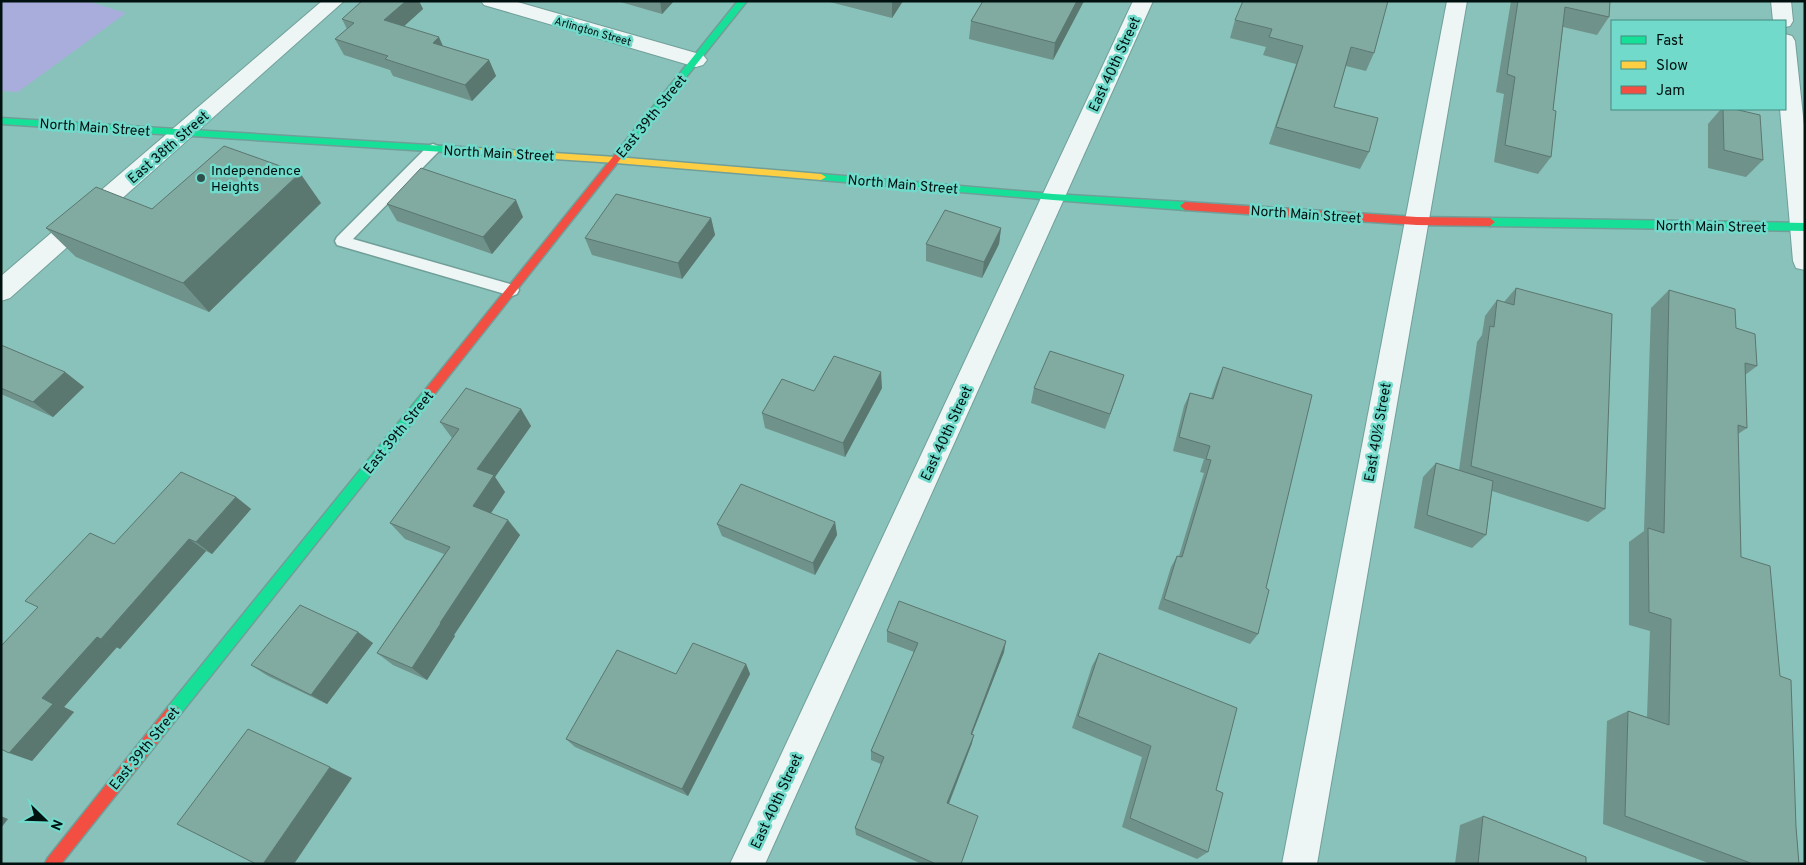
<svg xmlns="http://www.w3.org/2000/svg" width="1806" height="865" viewBox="0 0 1806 865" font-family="Overpass,sans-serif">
<rect width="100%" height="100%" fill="#89c2ba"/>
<path fill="#a9addc" d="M1,1H87L126,13L18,92L1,91Z"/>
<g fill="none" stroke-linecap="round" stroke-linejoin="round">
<g stroke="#709f99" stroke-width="3">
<path id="lane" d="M433,144L438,146L440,149L438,152L353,239L517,286L519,290L517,294L512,296L337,245L335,241L337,237L428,146Z"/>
</g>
<g stroke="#709f99" stroke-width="2">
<g id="street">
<path d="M322,1H344L10,298L1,301V276Z"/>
<path d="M481,1H514L703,55L707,60L703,65L696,67L484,5Z"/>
<path d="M1133,1H1153L765,864H730Z"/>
<path d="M1447,1H1467L1317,864H1282Z"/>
<path d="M1771,1H1791L1793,21L1790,26L1785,27V21H1773Z"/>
<path d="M1785,34L1792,36L1795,41L1805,135V270L1796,268L1793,261L1780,109H1785Z"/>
</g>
</g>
<g stroke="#709f99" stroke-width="3">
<g id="fast">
<path d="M738,1H747L622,157H616V153Z"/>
<path d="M1,118L460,147L465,150L460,153L1,124Z"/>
<path d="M821,174L1053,194L1185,202L1190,206L1185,210L1053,200L821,180L816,177Z"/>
<path d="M1490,218L1805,223V231L1490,226L1485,222Z"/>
<path d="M429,388L433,390L434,393L433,396L178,717L173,719L168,717L166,712L168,707L425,390Z"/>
</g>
</g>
<g stroke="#709f99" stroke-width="3">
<path id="slow" d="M460,147L616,157L821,174L826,177L821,180L616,163L460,153L455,150Z"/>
</g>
<g stroke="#709f99" stroke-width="3">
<g id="jam">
<path d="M619,152L622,153V157L433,396H425L424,393L425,390L616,153Z"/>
<path d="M1185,202L1417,217L1490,218L1495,222L1490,226L1417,225L1185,210L1180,206Z"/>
<path d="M173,705L178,707L180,712L178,717L61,864H45L47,859L168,707Z"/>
</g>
</g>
<use href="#lane" fill="#edf6f5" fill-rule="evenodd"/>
<use href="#street" fill="#edf6f5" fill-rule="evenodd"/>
<use href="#fast" fill="#16e098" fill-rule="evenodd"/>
<use href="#slow" fill="#ffcf43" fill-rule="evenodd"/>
<use href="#jam" fill="#f24e42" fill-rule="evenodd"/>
</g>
<g fill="#6f928a">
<path d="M362,1H419L423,9L404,26L443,46L489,60L496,76L472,101L393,76L390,70L344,55L335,39L347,29L342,19Z"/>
<path d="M617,1H674L662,14Z"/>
<path d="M826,1H903L892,18Z"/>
<path d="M983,1H1084L1053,60L969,39L971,21Z"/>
<path d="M1511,1H1610L1609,17L1597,35L1563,27L1553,110L1551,157L1538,174L1494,162L1504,94L1496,92Z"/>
<path d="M1235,20L1374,53L1366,71L1346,66L1334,107L1369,152L1360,169L1269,144L1296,64L1263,55L1266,47L1230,38Z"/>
<path d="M1721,109H1734L1763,160L1746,177L1708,168V124Z"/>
<path d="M321,203L209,312L76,257L46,228L152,209Z"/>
<path d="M387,204L523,217L492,254L397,221Z"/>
<path d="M711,218L715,235L682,279L592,255L585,238Z"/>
<path d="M1001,228L999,244L982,278L926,261V244Z"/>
<path d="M1516,288L1605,509L1588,522L1492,491L1486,535L1472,548L1414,528L1423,477L1436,463L1459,470L1477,342L1482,335L1485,316L1497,300L1504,302Z"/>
<path d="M1669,290L1736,328L1757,366L1745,375L1747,428L1738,434L1741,557L1780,676L1796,827L1799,864H1711L1603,824L1607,721L1628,711L1647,717L1650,631L1629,625V542L1644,531L1651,308Z"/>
<path d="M1,345L65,372L84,387L53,417L1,394Z"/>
<path d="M1223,367L1266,588L1258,634L1250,644L1158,609L1171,567L1177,556H1179L1204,473L1200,472L1204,459L1173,451L1184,406L1190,393L1211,398L1217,381Z"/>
<path d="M1124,375L1105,429L1031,403L1034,388Z"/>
<path d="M882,388L845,457L765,428L762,413L814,391Z"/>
<path d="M521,409L531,426L495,477L505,492L491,513L520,535L454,635L455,636L427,680L393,665L377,653L444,554L405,539L390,523L452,438L440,422Z"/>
<path d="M236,497L251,509L212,554L206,551L120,649L117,647L64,707L74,712L32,761L37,608L114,544Z"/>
<path d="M835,522L837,535L815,575L722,536L717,524Z"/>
<path d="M887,631L1004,652L972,734V743L949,804L961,864H922L856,835L855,828L881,764L871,760V751L914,652L887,642Z"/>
<path d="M373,643L327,704L268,676L251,665Z"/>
<path d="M1099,653L1208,852L1197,859L1122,827L1142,757L1072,728L1092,666Z"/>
<path d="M746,664L750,674L688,796L575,747L566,739L676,674Z"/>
<path d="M1483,816L1586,864H1455L1460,825Z"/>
</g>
<g fill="#5a7770">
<path d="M406,1H419L423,9L392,37L384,20Z"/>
<path d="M660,1H674L662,14Z"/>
<path d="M892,1H903L892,18Z"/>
<path d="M1077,1H1084L1053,60L1055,43Z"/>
<path d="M439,37L446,53L433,43Z"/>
<path d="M489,60L496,76L472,101L465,85Z"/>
<path d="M300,173L321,203L209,312L183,283Z"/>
<path d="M516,200L523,217L492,254L483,237Z"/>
<path d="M711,218L715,235L682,279L678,263Z"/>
<path d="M1001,228L999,244L982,278L984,262Z"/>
<path d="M65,372L84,387L53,417L33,402Z"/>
<path d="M881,372L882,388L845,457L843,443Z"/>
<path d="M1124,375L1119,390L1105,429L1110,414Z"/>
<path d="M521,409L531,426L495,477L505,492L485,522L473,506L477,469Z"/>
<path d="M236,497L251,509L212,554L196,542Z"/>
<path d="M508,520L520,535L454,635L455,636L427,680L412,668L440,623Z"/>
<path d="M835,522L837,535L815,575L813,563Z"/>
<path d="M189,539L206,551L120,649L101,639Z"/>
<path d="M358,632L373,643L327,704L311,695Z"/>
<path d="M97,637L117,647L64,707L74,712L32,761L9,753L42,698Z"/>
<path d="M1006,641L1004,652L969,742L971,734Z"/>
<path d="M746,664L750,674L688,796L682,789Z"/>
<path d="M974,735L972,743L946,810L947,803Z"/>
<path d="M330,767L352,778L294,864H263Z"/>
<path d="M1,816L8,819L1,828Z"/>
</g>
<g fill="#81aaa0" stroke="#5a7770">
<path d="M362,1H406L384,20L439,37L433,43L489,60L465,85L385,59L388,56L335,39L354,23L342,19Z"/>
<path d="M983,1H1077L1055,43L971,21Z"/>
<path d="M1243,1H1388L1374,53L1351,47L1334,107L1378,118L1369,152L1276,127L1303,46L1269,37L1272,29L1235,20Z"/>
<path d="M1518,1H1610L1609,17L1565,7L1553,110L1556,111L1551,157L1505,145L1515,77L1507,74Z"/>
<path d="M1723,109H1734L1760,115L1763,160L1724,150Z"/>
<path d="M224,146L300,173L183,283L46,228L96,187L152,209Z"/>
<path d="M421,168L516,200L483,237L387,204Z"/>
<path d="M616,194L711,218L678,263L585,238Z"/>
<path d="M945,210L1001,228L984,262L926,244Z"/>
<path d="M1516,288L1612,314L1605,509L1471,466L1490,326L1494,327L1497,300L1514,305Z"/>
<path d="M1669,290L1735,309L1736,328L1755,334L1757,366L1745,363L1747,428L1738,425L1741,557L1770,566L1780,676L1791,680L1796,827L1799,864H1753L1625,816L1628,711L1669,725L1671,619L1649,612L1648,528L1664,533Z"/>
<path d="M1,345L65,372L33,402L1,388Z"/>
<path d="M1050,351L1124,375L1110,414L1034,388Z"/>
<path d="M834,356L881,372L843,443L762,413L782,379L814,391Z"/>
<path d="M1223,367L1312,395L1266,588L1269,590L1258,634L1164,599L1177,556L1182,557L1211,460L1206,459L1210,446L1179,437L1190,393L1213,399Z"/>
<path d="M466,388L521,409L477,469L494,475L473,506L508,520L440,623H441L412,668L377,653L450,547L390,523L459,429L440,422Z"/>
<path d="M1436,463L1493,481L1486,535L1427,515Z"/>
<path d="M181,472L236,497L196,542L189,539L101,639L97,637L42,698L53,704L9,753L1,749V646L38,607L25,601L90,533L114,544Z"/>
<path d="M741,484L835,522L813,563L717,524Z"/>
<path d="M899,601L1006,641L971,734L974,735L947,803L978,816L961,864H936L855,828L884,757L871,751L918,643L887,631Z"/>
<path d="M300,605L358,632L311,695L251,665Z"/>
<path d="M693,643L746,664L682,789L566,739L617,650L676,674Z"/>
<path d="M1099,653L1237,708L1216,790L1223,793L1208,852L1130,818L1151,746L1078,716Z"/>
<path d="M248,729L330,767L263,864H256L177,824Z"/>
<path d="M1483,816L1586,857V864H1478Z"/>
</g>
<circle fill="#304f4b" stroke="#71dacb" stroke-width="2" cx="201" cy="178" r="5"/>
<g text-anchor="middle" stroke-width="5" stroke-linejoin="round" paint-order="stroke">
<g font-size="11" fill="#00110f" stroke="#71dacb">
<text transform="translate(593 31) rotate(16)" y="4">Arlington Street</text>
</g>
<g font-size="14" fill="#00110f" stroke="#71dacb">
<text transform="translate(1114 64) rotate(-65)" y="5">East 40th Street</text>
<text transform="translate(651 116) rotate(-51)" y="5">East 39th Street</text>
<text transform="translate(95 127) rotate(4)" y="5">North Main Street</text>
<text transform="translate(168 147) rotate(-41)" y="5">East 38th Street</text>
<text transform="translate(499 153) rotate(3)" y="5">North Main Street</text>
<text transform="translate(903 184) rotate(5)" y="5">North Main Street</text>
<text transform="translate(1306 214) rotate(4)" y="5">North Main Street</text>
<text transform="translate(1711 226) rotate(1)" y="5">North Main Street</text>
<text transform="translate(398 432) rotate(-51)" y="5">East 39th Street</text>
<text transform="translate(1377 432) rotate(-80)" y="5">East 40½ Street</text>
<text transform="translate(946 433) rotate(-65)" y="5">East 40th Street</text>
<text transform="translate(144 748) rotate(-51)" y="5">East 39th Street</text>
<text transform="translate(776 801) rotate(-65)" y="5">East 40th Street</text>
</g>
<g font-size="14" fill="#00110f" stroke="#71dacb" text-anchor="start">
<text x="211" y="175">Independence<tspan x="211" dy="16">Heights</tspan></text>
</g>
</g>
<rect width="1806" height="865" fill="none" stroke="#00110f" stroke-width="5"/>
<rect x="1611" y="20" width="175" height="90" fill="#71dacb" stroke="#448a80"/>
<rect x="1621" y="36" width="25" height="8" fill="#16e098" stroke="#448a80"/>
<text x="1656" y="45" font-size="15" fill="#00110f">Fast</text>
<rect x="1621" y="61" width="25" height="8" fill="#ffcf43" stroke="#448a80"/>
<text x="1656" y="70" font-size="15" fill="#00110f">Slow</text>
<rect x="1621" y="86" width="25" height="8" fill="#f24e42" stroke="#448a80"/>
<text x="1656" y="95" font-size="15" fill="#00110f">Jam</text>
<g transform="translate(45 820) rotate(113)" stroke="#71dacb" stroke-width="4" paint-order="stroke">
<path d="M0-4L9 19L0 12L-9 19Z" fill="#00110f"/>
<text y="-8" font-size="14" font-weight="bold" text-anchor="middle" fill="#00110f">N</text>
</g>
</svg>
